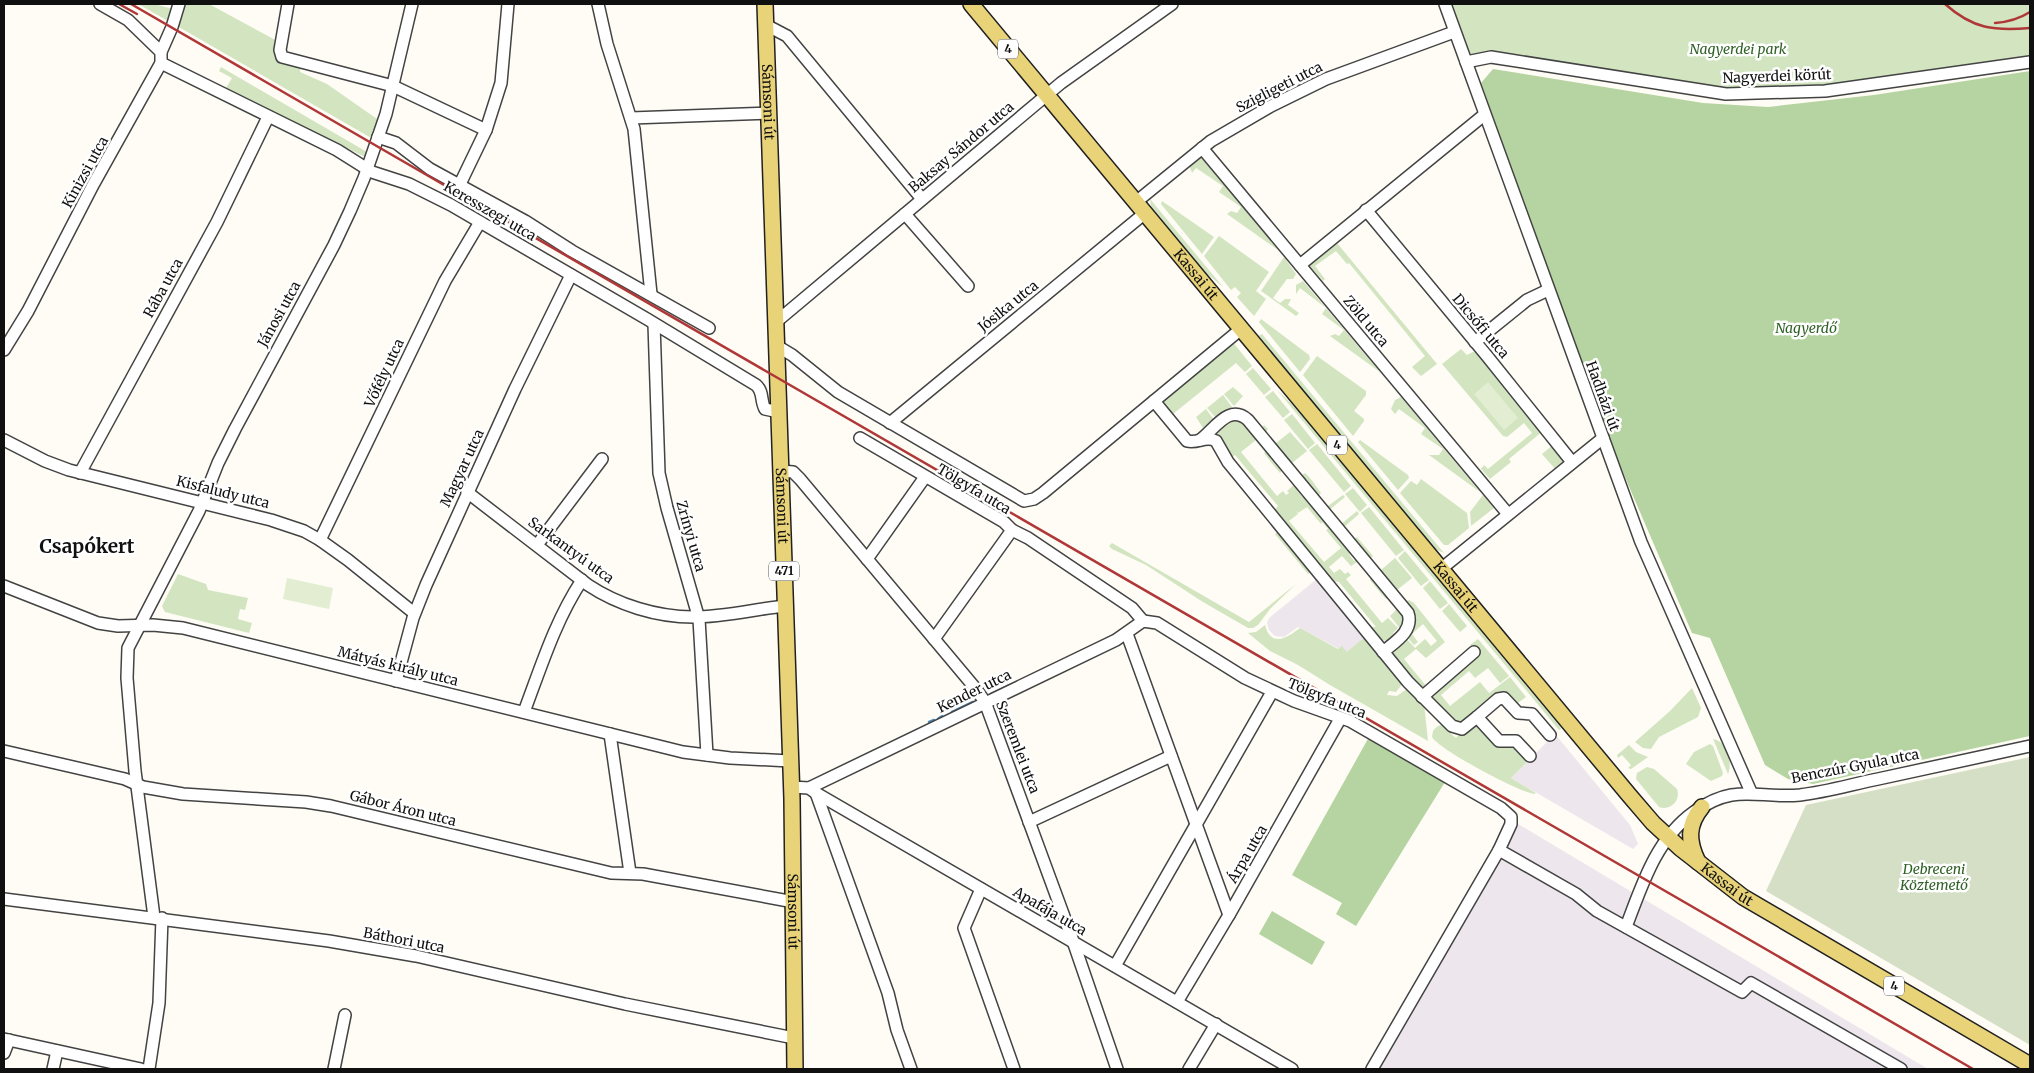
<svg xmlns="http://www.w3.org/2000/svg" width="2034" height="1073" viewBox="0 0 2034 1073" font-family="Merriweather,serif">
<rect width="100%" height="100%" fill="#fefcf4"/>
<g fill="#ede6ed">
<path d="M1318,578L1366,636L1347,653L1298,627L1284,637L1275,636L1269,630L1267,623L1269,618Z"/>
<path d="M1555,734L1630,825L1638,844L1633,849L1511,778Z"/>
<path d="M1518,824L1928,1069H1378Z"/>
</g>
<g fill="#d2e5c0" fill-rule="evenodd">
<path d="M138,4H154L173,9L168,21Z"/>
<path d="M184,4H209L279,42L277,52L301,65L300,72L327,84L380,121L373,139L177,26Z"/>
<path d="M1445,4H2030V62L1825,91L1726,94L1491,57L1466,62Z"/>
<path d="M221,67L367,152L365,157L226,88L232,78L219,71Z"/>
<path d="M1198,157H1201L1278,250L1227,214L1231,211L1237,213L1241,207L1219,192L1223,186L1196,168L1192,173L1189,165Z"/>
<path d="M1150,199L1223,287L1206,273L1151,206Z"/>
<path d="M1162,201L1214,237L1202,254L1161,204Z"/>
<path d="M1219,236L1269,272L1256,291L1266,299L1254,316L1237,297L1241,293L1235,287L1231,290L1204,256Z"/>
<path d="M1337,243L1437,364L1421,376L1412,367L1425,356L1349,263L1347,264L1336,251L1315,266L1325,279L1323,281L1310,266Z"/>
<path d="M1284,257L1296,274L1293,279H1287L1273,298L1280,303L1285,299H1291L1288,305L1299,313L1296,316L1261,291Z"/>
<path d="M1303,281L1380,372L1330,336L1335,334L1339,336L1344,330L1322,314L1326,308L1300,288L1296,294V285Z"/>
<path d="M1261,319L1309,355L1310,359L1300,372L1259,322Z"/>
<path d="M1262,334L1444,553L1435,549L1258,336Z"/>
<path d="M1232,341L1252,366L1245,372L1236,363L1173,414L1192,438L1203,428L1196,417L1206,409L1215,421L1205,433L1192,439L1162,404V401Z"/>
<path d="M1461,349L1467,355L1473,352L1479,353L1543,431L1509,459L1511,462L1490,479L1481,469L1484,465L1488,469L1532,433L1524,423L1507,437L1503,436L1442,364Z"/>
<path d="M1317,356L1366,391V395L1354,411L1364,419V421L1353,436L1303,375Z"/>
<path d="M1253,368L1271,389L1264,395L1246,374Z"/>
<path d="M1233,387L1243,396L1234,406L1224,394Z"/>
<path d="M1277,390L1295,407L1539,701L1560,726L1561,729L1559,730Z"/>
<path d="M1273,391L1290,412L1283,418L1265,397Z"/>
<path d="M1223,395L1232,407L1217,419L1207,408Z"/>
<path d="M1401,397L1480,492L1429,455H1439L1443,449L1421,434L1425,428L1399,409L1395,414L1391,409L1395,400Z"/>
<path d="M1292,414L1315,443L1308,449L1284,420Z"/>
<path d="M1240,418L1295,481L1292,483L1282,471L1280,473C1275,467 1269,460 1264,453L1266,451L1256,440L1241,452L1277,496L1283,491L1286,495L1289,493L1287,491L1296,483L1300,487L1297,490L1302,497L1306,494L1352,551L1349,554L1354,561L1358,558L1360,560L1351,566L1342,556L1329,567L1334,573L1340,569L1345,574L1348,572L1351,575L1346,579L1382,623L1388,618L1398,628L1393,633L1396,636L1389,641L1380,640L1367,627H1376L1339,582L1329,581L1273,511L1278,506L1235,455L1230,459L1216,431L1223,423L1225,426L1232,420ZM1307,507L1321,524L1322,522L1328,529L1326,530L1341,548L1324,562L1289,521L1298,514L1295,510L1298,513Z"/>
<path d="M1264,425L1268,429L1266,432L1276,443L1290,432L1307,451L1292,463L1302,475L1305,473C1311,478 1316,486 1321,493L1319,495L1328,506L1343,495L1345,497L1328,511L1261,429Z"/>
<path d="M1360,440L1408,475L1409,478L1398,490L1358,442Z"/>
<path d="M1317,444L1351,486L1344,492L1309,450Z"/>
<path d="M1554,444L1565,460L1556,470L1542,454Z"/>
<path d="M1421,479L1467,513L1469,528L1448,545H1444L1400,493L1411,481L1417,485Z"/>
<path d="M1353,488L1367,505L1360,512L1345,494Z"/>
<path d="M1483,495L1494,508L1471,526L1470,512Z"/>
<path d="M1369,507L1404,550L1396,556L1361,513Z"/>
<path d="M1357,511L1359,514L1344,527L1354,539L1357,537C1362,543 1368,550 1373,556L1371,558L1381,570L1395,558L1412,578L1397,590L1407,601L1409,600L1414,603L1445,642L1426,658L1416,649L1404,659L1428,688L1423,691L1392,658L1390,651L1405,637L1415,648L1425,639L1431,646L1437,641L1423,624L1412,634L1418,642L1414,645L1406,636L1412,624L1340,525Z"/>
<path d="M1280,530L1313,570L1308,574L1275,534Z"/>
<path d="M1112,543L1249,622L1296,584L1270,609L1258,625L1253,628H1248L1203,602L1146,565L1112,549L1109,546Z"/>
<path d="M1405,551L1429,580L1421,586L1398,558Z"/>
<path d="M1364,565L1406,616L1402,631L1390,616L1397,609L1388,598L1386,599C1380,593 1375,586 1370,580L1371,578L1362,567Z"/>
<path d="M178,574L206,584L208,590L248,598L245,610L240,609L238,619L252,623L249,633L165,612L162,606Z"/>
<path d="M1430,581L1448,603L1440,609L1423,588Z"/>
<path d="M1449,604L1467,626L1460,632L1442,611Z"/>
<path d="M1265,625C1271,648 1287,638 1300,628L1338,649L1342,646L1347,652L1366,636L1403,683L1396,692L1389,691L1387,695L1397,696L1408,688L1424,703L1428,741L1330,685L1298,665L1270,651L1248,633L1256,632Z"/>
<path d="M1478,639L1509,676L1500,683L1488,668L1475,678L1469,671L1441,695L1450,706L1480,682L1489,693L1510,677L1526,697L1514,706L1508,699L1458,727L1429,696L1477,653L1470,645Z"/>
<path d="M1692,688L1701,708L1698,717L1659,737L1651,749L1643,748L1635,742L1670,711Z"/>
<path d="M1476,723L1511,742L1530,759L1511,778L1536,793L1534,794C1519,792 1438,749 1432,737L1433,731C1440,721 1446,725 1454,731L1451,734L1456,738L1462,731Z"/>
<path d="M1713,739C1727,741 1733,762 1728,774Z"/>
<path d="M1710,744L1713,746L1723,773L1722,776L1711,781L1686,764L1694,752Z"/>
<path d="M1629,745L1636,752L1648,757L1631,769L1628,768L1631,765L1622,755L1618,758L1617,755Z"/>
<path d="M1647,767L1654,769L1677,789C1681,801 1670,811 1659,807L1636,779L1637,773Z"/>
</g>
<g fill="#b6d4a2">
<path d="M1493,69L1703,103L1768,107L1874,95L2030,71V736L1813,784L1788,779L1765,765L1710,638L1692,633L1609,440L1481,83Z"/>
<path d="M1369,737L1445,782L1356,926L1336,914L1342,903L1292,875Z"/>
<path d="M1272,911L1325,942L1312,965L1259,934Z"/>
</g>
<path fill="#d5dfc6" d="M2030,757V1045L1766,891L1806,805Z"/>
<g fill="#e2edd1">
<path d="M1488,382L1518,418L1504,430L1474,394Z"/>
<path d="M287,578L333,588L329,609L283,599Z"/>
</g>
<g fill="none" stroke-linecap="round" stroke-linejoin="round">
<g stroke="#4e8cbe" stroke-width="2.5">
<path d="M1106,639L1117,633"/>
<path d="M991,694L1010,685"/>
<path d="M952,712L973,702"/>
<path d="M938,719L942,716"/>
<path d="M929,722L934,720"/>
</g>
<g stroke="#434343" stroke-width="14">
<g id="minor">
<path d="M100,4L128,20L161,52"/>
<path d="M288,4L280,50L282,57L393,86L486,130"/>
<path d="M598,4L607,44L634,129L651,294"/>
<path d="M1445,4L1641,542L1751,792"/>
<path d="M766,25L787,36L922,199"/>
<path d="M1466,62L1491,57L1726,94L1825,91L2030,62"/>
<path d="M161,63L337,150L372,172L409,184L451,205L647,319L756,385C764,392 760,400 765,409L779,412"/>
<path d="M631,118L769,113"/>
<path d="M378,137L396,143L430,169L525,221L572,251L709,328"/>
<path d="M1202,148L1508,514"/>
<path d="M460,184L486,130L501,83L508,4"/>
<path d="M1136,202L1211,141L1271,106L1326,79L1454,32"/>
<path d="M1366,210L1487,356L1572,462"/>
<path d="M905,214L968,286"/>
<path d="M1300,265L1484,115"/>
<path d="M776,322L1061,83L1172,4"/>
<path d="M654,324L659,473L667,508L699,619L707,755"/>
<path d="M1475,342L1527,300L1548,290"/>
<path d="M777,346L792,355L838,392L1024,501L1034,499L1043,493L1241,329"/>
<path d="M4,350L28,311L93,185L161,63V52L172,27L179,4"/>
<path d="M1154,401L1187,441C1198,444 1206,435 1216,441L1228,462L1408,682L1452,726L1462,729L1477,717L1499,741H1516L1530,756"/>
<path d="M890,423L1145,213"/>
<path d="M860,438L1004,522L1012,530L1028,538L1132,608L1143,621"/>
<path d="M4,440L45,461L69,470L271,520L304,531L320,540L348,560L414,613"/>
<path d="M1200,440C1215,429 1229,403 1248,420L1408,613C1414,631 1395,642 1383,652"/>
<path d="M781,471L793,472L800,479L976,689L985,702L1073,941L1117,1069"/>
<path d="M80,473L217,222L268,117"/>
<path d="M467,492L588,585C618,605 657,617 693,617C724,617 755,609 785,606"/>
<path d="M320,540L445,281L480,222"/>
<path d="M537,545L602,459"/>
<path d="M867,559L925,477"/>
<path d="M1441,569L1603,438"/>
<path d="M4,586L98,623L118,626L153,625L183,628L683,752L730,758L790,761"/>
<path d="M1127,634L1229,915"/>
<path d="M934,639L1012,530"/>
<path d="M396,681L413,618L426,585L515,389L571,275"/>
<path d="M1422,697L1474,652"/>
<path d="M524,712C541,667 555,621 582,580"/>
<path d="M1477,717L1498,699L1504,698L1518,713L1532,714L1550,735"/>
<path d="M610,734L630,873"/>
<path d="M4,751L125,779L143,787L183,794L306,802L331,806L611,873L643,874L794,902"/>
<path d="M791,787L809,788L816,793L1292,1069"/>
<path d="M809,788L1116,640L1143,621L1157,623L1245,678L1294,701L1350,721L1501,808L1511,817V824L1499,850L1372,1069"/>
<path d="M816,793L888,993L897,1030L911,1069"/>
<path d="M1029,822L1171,756"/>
<path d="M1499,850L1576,894L1597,911L1742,992L1751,983L1901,1069"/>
<path d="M981,889L964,928L1014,1069"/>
<path d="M4,899L329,941L416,956L625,1004L794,1038"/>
<path d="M154,917L135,771L127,678L128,648L199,511L218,463L235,429L334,245L350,211L364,178L386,114L412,4"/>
<path d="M1626,927C1642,885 1656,839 1694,812C1736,782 1757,799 1800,795C1826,792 1853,784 1878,779C1929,768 1980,757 2030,746"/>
<path d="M1115,966L1272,692"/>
<path d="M1177,1002L1229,915L1340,719"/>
<path d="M4,1039L141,1069"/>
<path d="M4,1053L9,1040"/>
<path d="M53,1069L57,1051"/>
<path d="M149,1069L159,1003L162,918"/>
<path d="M334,1069L345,1015"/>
<path d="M1189,1069L1216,1024"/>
</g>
</g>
<g stroke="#212121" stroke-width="18">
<g id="major">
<path id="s1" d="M765,4L792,799L795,1069"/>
<path id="s2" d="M971,4L1629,795L1653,823L1680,848L1743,897L2030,1065"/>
<path d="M1698,862C1688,842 1687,825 1702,807"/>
</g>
</g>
<use href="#minor" stroke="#fff" stroke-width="11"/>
<use href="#major" stroke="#e9d379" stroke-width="15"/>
<g stroke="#b03737" stroke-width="2.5">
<path d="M119,4L137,14"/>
<path d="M131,4L1973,1069"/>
<path d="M1945,4C1973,29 1994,31 2030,28"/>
<path d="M1995,23C2009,22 2019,19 2030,12"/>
</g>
</g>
<g text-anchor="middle" stroke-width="5" stroke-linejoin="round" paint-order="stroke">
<g fill="#fff" stroke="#585858" stroke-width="1">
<rect x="998" y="39.5" width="20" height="19" rx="4"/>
<rect x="1327" y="435.5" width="20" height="19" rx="4"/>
<rect x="769" y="561.5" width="30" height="19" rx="4"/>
<rect x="1884" y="976.5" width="20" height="19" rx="4"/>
</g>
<g font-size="12" font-weight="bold" fill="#101010">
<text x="1008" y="53">4</text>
<text x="1337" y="449">4</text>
<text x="784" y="575">471</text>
<text x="1894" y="990">4</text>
</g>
<g font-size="14" font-style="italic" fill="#306127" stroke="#fff">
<text x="1738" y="54">Nagyerdei park</text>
<text x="1806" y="333">Nagyerdő</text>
<text x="1934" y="874">Debreceni<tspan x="1934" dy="16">Köztemető</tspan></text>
</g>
<g font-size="14" fill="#101010" stroke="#fff">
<text transform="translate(1777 76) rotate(-2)" y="5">Nagyerdei körút</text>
<text transform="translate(1279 87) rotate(-27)" y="5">Szigligeti utca</text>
<text dy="5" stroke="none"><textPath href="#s1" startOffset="98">Sámsoni út</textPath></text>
<text transform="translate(961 147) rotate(-40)" y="5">Baksay Sándor utca</text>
<text transform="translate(85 172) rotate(-61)" y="5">Kinizsi utca</text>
<text transform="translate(490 211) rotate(30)" y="5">Keresszegi utca</text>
<text dy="5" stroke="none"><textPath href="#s2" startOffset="352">Kassai út</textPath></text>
<text transform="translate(163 288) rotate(-61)" y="5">Rába utca</text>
<text transform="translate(1008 306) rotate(-39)" y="5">Jósika utca</text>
<text transform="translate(279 314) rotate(-61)" y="5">Jánosi utca</text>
<text transform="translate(1366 321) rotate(50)" y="5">Zöld utca</text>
<text transform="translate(1481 326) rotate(50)" y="5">Dicsőfi utca</text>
<text transform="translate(384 373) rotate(-65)" y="5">Vőfély utca</text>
<text transform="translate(1603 396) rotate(70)" y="5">Hadházi út</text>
<text transform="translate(462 468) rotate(-65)" y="5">Magyar utca</text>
<text transform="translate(974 489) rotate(31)" y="5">Tölgyfa utca</text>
<text transform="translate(223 492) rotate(14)" y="5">Kisfaludy utca</text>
<text dy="5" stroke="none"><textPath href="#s1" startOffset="502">Sámsoni út</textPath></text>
<text transform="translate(691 536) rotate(74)" y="5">Zrínyi utca</text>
<text transform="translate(571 550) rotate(36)" y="5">Sarkantyú utca</text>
<text dy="5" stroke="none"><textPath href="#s2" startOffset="758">Kassai út</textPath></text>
<text transform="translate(398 666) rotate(14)" y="5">Mátyás király utca</text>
<text transform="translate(974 691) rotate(-26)" y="5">Kender utca</text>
<text transform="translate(1327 698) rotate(22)" y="5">Tölgyfa utca</text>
<text transform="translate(1018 747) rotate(69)" y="5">Szeremlei utca</text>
<text transform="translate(1855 766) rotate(-11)" y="5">Benczúr Gyula utca</text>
<text transform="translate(403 808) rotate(14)" y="5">Gábor Áron utca</text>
<text transform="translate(1247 854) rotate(-60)" y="5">Árpa utca</text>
<text dy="5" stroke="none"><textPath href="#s2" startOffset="1162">Kassai út</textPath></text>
<text dy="5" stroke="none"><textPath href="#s1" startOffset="908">Sámsoni út</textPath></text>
<text transform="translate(1050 911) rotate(30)" y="5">Apafája utca</text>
<text transform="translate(404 940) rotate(11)" y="5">Báthori utca</text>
</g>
<g font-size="19" font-weight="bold" fill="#101010" stroke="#fff">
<text x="87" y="553">Csapókert</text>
</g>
</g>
<rect width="2034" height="1073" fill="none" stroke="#101010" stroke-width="10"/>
</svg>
